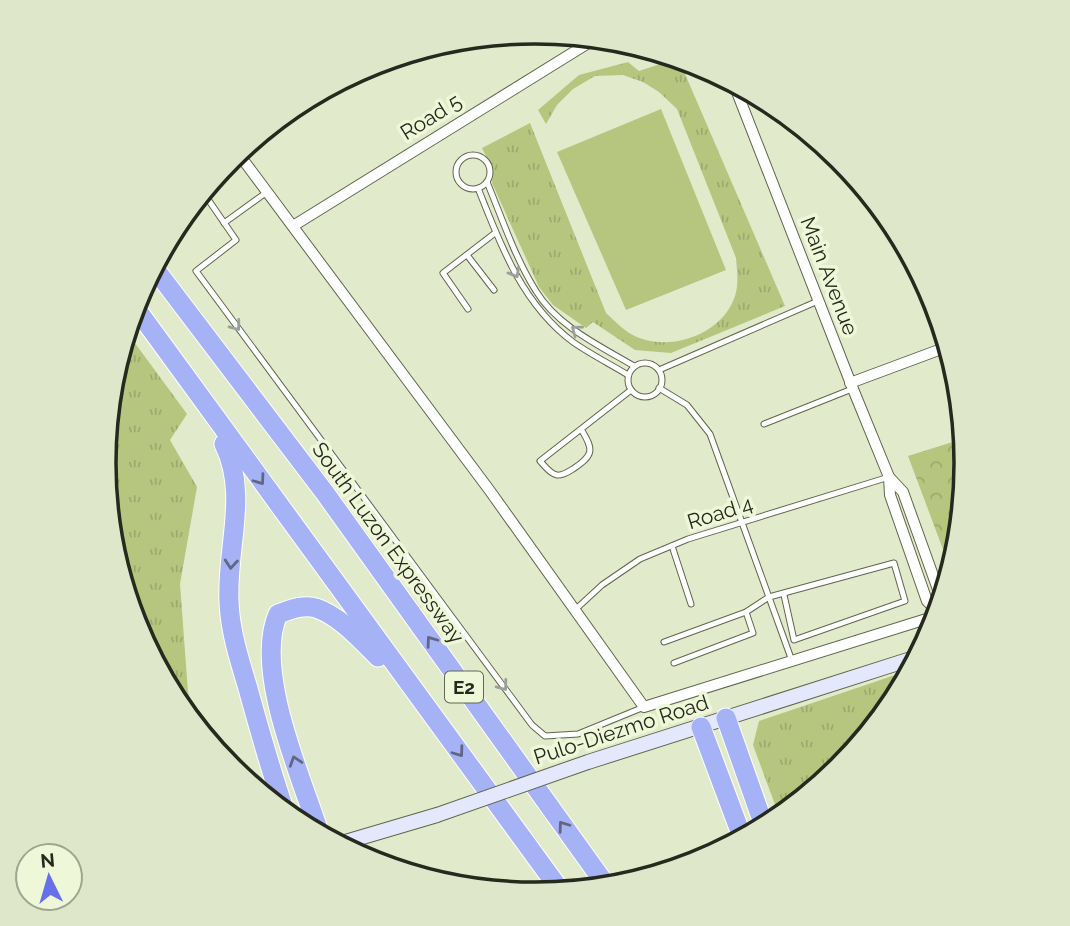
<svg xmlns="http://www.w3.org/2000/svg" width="1070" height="926" viewBox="0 0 1070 926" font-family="Raleway,sans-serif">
<defs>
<pattern id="grass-tufts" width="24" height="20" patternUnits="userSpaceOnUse" patternTransform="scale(1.75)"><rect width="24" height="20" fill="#b6c67f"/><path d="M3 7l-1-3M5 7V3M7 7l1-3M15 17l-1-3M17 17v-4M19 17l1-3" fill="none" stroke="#9caa6d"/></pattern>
<pattern id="forest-crowns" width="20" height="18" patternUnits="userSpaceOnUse" patternTransform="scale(1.75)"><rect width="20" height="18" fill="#b6c67f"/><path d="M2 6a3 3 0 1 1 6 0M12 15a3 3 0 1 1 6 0" fill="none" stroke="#9caa6d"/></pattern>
</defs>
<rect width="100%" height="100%" fill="#e2eacc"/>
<g fill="url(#grass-tufts)">
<path d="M675,59L679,60L785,306L671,353L635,350L593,322L586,328L553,305L539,287L492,183L493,171L482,148L530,123L606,313C614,320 622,329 631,334C666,354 722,336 735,296C739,284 737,270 736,258L677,109L659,92L643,82L623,75L595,76L573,89L557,105L546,124L538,110L579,75L628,62L639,71Z"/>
<path d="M129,335L187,414L170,440L197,487L180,584L188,692L195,716L136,628L104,463Z"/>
<path d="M904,672L840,768L777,810L753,745L759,721Z"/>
</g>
<path fill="url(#forest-crowns)" d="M962,439L966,463L947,560L908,456Z"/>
<path fill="#b6c67f" d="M661,109L726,270L626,310L557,152Z"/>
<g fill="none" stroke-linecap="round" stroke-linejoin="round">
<g stroke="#60664c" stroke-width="7">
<g id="service">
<circle cx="473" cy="172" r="17"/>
<path d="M487,182C502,218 515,258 536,291C557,326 600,346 634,366"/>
<path d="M478,188C500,244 522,304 573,342C590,354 610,364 628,375"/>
<path d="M205,195L236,240L196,271L532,725L545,736L578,734L644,707"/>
<path d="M224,223L267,192"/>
<path d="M467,255L494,290"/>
<path d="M468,309L443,273L495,233"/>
<circle cx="645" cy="380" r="17"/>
<path d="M659,370L818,301"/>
<path d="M659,388L687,405L710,434L792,661"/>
<path d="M764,424L852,389"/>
<path d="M581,429C594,450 594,455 573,469C568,472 562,476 557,475C550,474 544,465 540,461L631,390"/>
<path d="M672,546L691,604"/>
<path d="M576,609L602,585L640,559L688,539L889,477"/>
<path d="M664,642L746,612"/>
<path d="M674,663L753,633L746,612L769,597L894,563L905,601L794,640L784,595"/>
</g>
</g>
<g stroke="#60664c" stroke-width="12">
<g id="minor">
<path d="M735,87L853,389L889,477L903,492L940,595"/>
<path d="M241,157L490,491L644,707L936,616"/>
<path d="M293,226L590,42"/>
<path d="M933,297L934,299"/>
<path d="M850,383L944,348"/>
<path d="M889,477L890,495L927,601L937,611"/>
</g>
</g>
<g stroke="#60664c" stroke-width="16">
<g id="secondary">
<path d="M588,762L914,658"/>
<path d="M342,843L437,815"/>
</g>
</g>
<g stroke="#fff" stroke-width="21">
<g id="motorway">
<path d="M155,269L325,493L603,881"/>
<path d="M135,307L560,890"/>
<path d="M224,444C249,495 226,548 229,602C230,630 239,659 247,685C258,725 269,764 282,803"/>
<path d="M726,718L762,820"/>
<path d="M701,727L741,834"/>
<path d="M317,826C299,772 254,668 278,614C290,610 303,604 316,608C340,616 361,640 378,657"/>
</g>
</g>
<use href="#service" stroke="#fff" stroke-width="5"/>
<use href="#minor" stroke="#fff" stroke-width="10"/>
<use href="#secondary" stroke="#e4e8fc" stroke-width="14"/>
<use href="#motorway" stroke="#a6b2f6" stroke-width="19"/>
<g stroke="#60664c" stroke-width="16" stroke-linecap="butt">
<path id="secondary-bridge" d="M437,815L588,762"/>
</g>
<use href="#secondary-bridge" stroke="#e4e8fc" stroke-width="14"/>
</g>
<defs><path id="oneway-chevron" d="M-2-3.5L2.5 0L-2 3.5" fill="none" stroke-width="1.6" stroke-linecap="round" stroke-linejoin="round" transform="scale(1.75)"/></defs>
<g stroke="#9d9f99">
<use href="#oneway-chevron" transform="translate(515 273) rotate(61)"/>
<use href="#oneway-chevron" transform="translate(236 326) rotate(53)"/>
<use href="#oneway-chevron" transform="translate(576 330) rotate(-143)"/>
<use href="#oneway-chevron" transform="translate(503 686) rotate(53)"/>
</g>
<g stroke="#60677f">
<use href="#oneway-chevron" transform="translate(260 480) rotate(54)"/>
<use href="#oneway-chevron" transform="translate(231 564) rotate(95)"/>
<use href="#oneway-chevron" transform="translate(431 641) rotate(-126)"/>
<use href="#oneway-chevron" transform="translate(459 752) rotate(54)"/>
<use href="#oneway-chevron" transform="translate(295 761) rotate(-108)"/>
<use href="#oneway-chevron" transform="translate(563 826) rotate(-126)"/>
</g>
<g text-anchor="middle" stroke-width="7" stroke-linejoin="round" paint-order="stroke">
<rect fill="#eff7d9" stroke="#626755" stroke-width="2" x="445" y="671.5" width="38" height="31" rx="5"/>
<g font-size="19" font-weight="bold" fill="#26291d">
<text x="464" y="694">E2</text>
</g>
<g font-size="21" fill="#26291d" stroke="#eff7d9">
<text transform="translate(431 117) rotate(-32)" y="7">Road 5</text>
<text transform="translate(829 276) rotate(69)" y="7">Main Avenue</text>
<text transform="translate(720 513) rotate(-17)" y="7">Road 4</text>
<text transform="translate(388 543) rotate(54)" y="7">South Luzon Expressway</text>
<text transform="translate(621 730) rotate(-18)" y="7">Pulo-Diezmo Road</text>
</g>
</g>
<path d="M0 0H1070V926H0ZM116 463a419 419 0 1 1 838 0a419 419 0 1 1-838 0Z" fill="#dfe7ca" fill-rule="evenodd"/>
<path fill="none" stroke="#26291d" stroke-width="3.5" d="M116 463a419 419 0 1 1 838 0a419 419 0 1 1-838 0Z"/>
<g transform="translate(49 877) rotate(355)"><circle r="33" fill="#eff7d9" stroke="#9fa58e" stroke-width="2"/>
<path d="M0-5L12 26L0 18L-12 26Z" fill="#6670e8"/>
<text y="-10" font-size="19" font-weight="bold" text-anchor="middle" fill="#26291d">N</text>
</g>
</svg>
